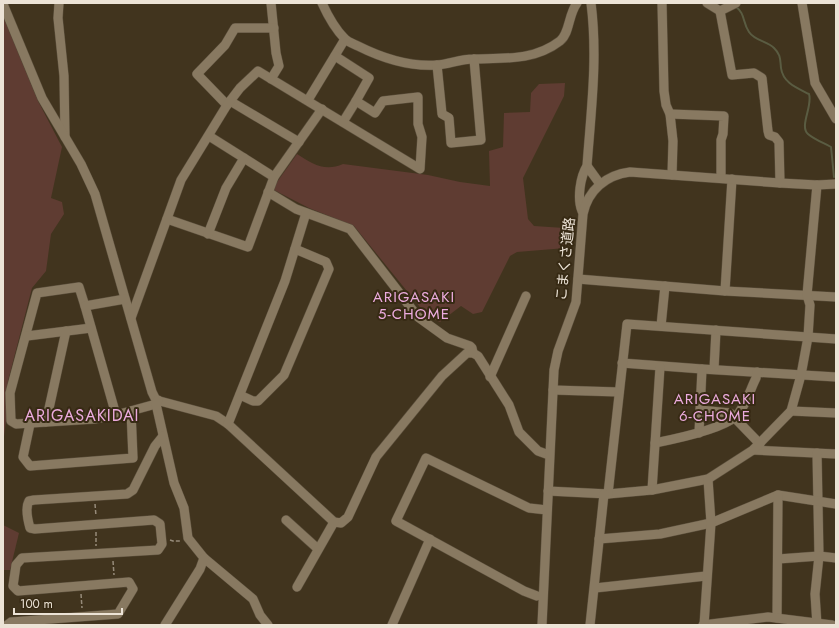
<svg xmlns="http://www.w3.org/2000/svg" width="839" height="628" viewBox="0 0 839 628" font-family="Jost,'Noto Sans JP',sans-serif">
<rect width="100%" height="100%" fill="#41341e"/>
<g fill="#5f3c32">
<path d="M3,16L38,101L62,147L51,198L62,202L64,214L51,234L46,271L32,288L8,381L6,420L3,445Z"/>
<path d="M565,83L564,96L523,178L528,219L534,226L564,228L566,248L517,252L510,256L482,312L473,314L461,306L440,322L428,317L354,226L309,208L272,189L297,154C312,164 325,172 343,164L428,175L460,182L490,186L489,151L503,147L504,113L530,112L531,93L539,84Z"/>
<path d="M3,525L19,533L10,570H3Z"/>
</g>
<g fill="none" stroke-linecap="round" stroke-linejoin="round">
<path stroke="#5a5c42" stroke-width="2" d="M735,6C746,14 742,22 749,32C755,41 767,41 774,48C781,55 780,59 781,68C783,83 797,88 809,94C813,106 799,126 808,134C815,140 824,143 831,147L834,177"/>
<g stroke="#5b4f3c" stroke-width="10">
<g id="minor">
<path d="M59,3L58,18L64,76L65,137"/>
<path d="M322,3C327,14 336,30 345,39C348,42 354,44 358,46C382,58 410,67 437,65C449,64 461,59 473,59C504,58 534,61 560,41C570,33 568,15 577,3"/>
<path d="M662,3L664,91L666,105L670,114L673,141L672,175"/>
<path d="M707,3L720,11L736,3"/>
<path d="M802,3L815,83L836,119"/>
<path d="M3,4L42,98L81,164L95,194L152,392L156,400L216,416L228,424L334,522L341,523L348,517L376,457L442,376L467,353H473L478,356L509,405L519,432L538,451L549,455"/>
<path d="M720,11L732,75L754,73L762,78L768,131L769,135L775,137L779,142L780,183"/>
<path d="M437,65L442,114L449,118L451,143L481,140L474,59"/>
<path d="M271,79L279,66L276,53L271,3"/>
<path d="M308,100L345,39"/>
<path d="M230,101L299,142"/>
<path d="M227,105L197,74L225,45L235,28H274"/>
<path d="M670,114L724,116L723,134L721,140V178"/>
<path d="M343,122L356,101"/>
<path d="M209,136L274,177"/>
<path d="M587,166L600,184"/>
<path d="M268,192L296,209L350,229L418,317L447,338L470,346L472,348L473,353"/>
<path d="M582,211C577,199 580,177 587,166C591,111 598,58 591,3"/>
<path d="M167,219L248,247L274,177L322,109"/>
<path d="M208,234L226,188L244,158"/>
<path d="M578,279L725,291L836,297"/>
<path d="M725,291L732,179"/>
<path d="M85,306L79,287L37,293L10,393L11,421L16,424L94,419L116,415L156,404"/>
<path d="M131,318L181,180L227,105L240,88L258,71L420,169L422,137L418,124V97L383,101L375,113L356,101L369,78L335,56"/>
<path d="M661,326L665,286"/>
<path d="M27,336L91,328"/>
<path d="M622,363L702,369L836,377"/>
<path d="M714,369L716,330"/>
<path d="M490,377L526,296"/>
<path d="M553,390L619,392"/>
<path d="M240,395L253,401H258L284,375L329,269L326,262L295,249"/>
<path d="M158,400L156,404L174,483L184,508L188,538L204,558L253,599L260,615L268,625"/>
<path d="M700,410L730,413L760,444"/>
<path d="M791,411L836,413"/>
<path d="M116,415L85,306L125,299"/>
<path d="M46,422L66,331"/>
<path d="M30,424L23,457L30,466L133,458L131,411"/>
<path d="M228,424L285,281L306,213"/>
<path d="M699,433L702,369"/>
<path d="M655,443C675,439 721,429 735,417C745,408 750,390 756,378L757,372"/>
<path d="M753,450L836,454"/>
<path d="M817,453L819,556L815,594L817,625"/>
<path d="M652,490L660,367"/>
<path d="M548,491L608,494L652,490L708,479L753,450L791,411L801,375L808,337L810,305L807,295L817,185"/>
<path d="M608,494L627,324L836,339"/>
<path d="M286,520L318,549"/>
<path d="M599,539L660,534L711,523L778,495L836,504"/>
<path d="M778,559L819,556L836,558"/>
<path d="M297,587L334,522"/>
<path d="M595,588L706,576"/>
<path d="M537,596L524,591L396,521L426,458L529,508L547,510"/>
<path d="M777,618L778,495"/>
<path d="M7,625L11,622L118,614L133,589L129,582L18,591L13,586L16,565L22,558L158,550L162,544L160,524L154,520L35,529L30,528C28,521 25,508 29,501L34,500L127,494L133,490L155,446L163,436"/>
<path d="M165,625L200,569L204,558"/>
<path d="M392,625L430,539"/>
<path d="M542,625L554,370L558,351L576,302L583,214C588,190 606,175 630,172L780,183L817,185L836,184"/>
<path d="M590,625L604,494"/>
<path d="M703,625L768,617L832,625"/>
<path d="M704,625L711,523L708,479"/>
</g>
</g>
<g stroke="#968b7a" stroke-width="1.5" stroke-dasharray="4 2" stroke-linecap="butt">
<path d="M95,504L96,516"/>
<path d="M96,532V546"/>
<path d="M170,540L173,541H181"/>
<path d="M113,561L114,575"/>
<path d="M81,594L82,608"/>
</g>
<use href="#minor" stroke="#887961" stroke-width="9"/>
</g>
<g text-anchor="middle" stroke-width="4" stroke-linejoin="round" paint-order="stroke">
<g font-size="14" fill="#ece3d6" stroke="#372a14">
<text transform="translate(565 259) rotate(-84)" y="5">こまくさ道路</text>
</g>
<g font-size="15" letter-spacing="1" fill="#ecabde" stroke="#372a14">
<text x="414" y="302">ARIGASAKI<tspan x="414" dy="17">5-CHOME</tspan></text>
<text x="715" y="404">ARIGASAKI<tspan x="715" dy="17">6-CHOME</tspan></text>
</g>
<g font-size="16" letter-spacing="1" fill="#ecabde" stroke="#372a14">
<text x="82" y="421">ARIGASAKIDAI</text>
</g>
</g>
<rect width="839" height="628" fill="none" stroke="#ece3d6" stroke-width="8"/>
<path d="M14 608v6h108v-6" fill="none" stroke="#ece3d6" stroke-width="2"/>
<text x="20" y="608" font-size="12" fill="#ece3d6" stroke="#372a14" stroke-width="3" paint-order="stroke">100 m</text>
</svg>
